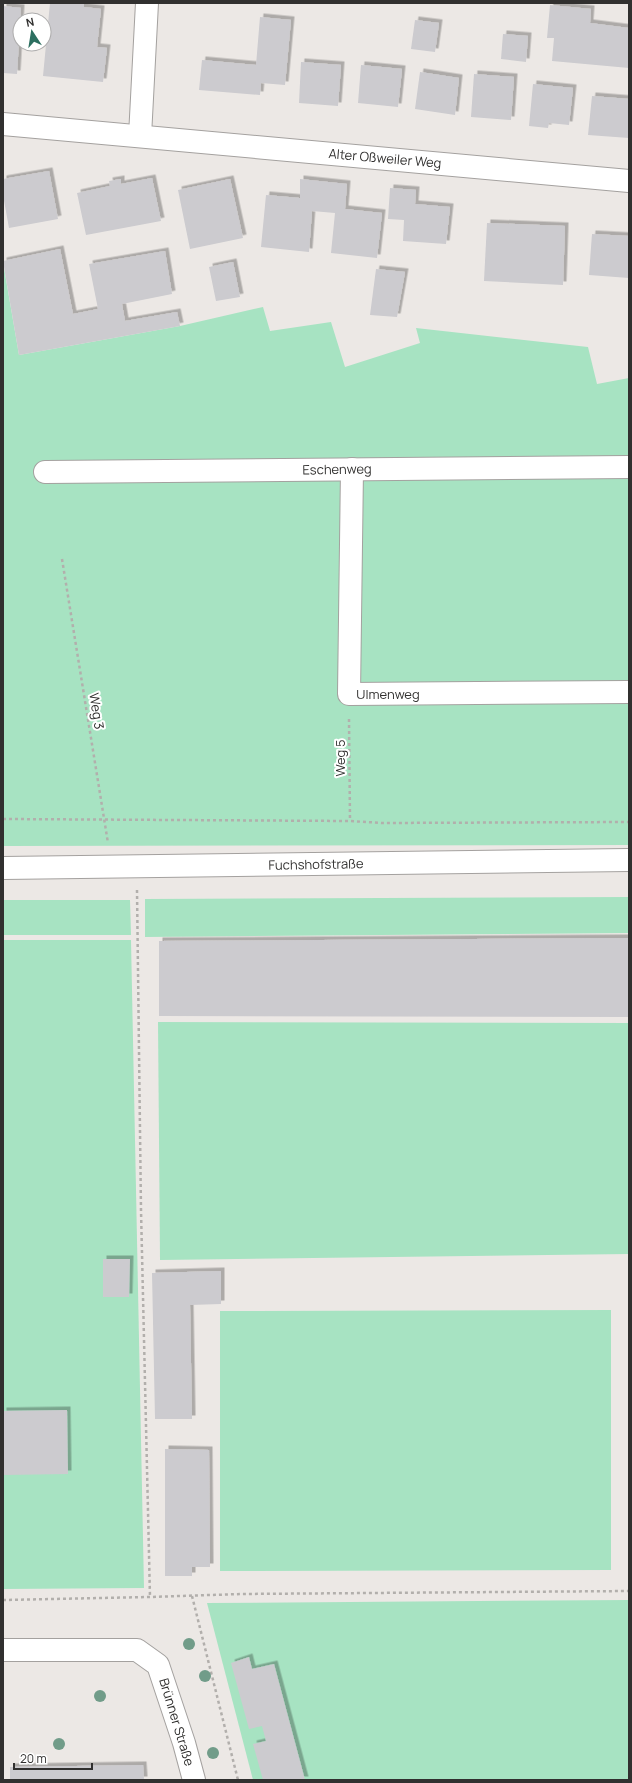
<svg xmlns="http://www.w3.org/2000/svg" width="632" height="1783" viewBox="0 0 632 1783" font-family="Manrope,sans-serif">
<defs>
<filter id="shadow"><feDropShadow dx="3.5" dy="-3.5" stdDeviation="0" flood-color="#0004"/></filter>
</defs>
<rect width="100%" height="100%" fill="#ece8e5"/>
<g fill="#a7e3c2">
<path d="M3,262L19,355L180,326L263,307L270,331L331,322L345,367L420,343L416,328L588,347L597,384L629,378V845L3,846Z"/>
<path d="M629,897V933L145,937V899Z"/>
<path d="M3,900H130L131,935H3Z"/>
<path d="M3,940H131L144,1588L3,1589Z"/>
<path d="M158,1022L629,1023V1254L160,1260Z"/>
<path d="M611,1310V1570L220,1571V1311Z"/>
<path d="M629,1600V1780H253L207,1603Z"/>
</g>
<g fill="#cccbcf" filter="url(#shadow)">
<path d="M50,3H84V7L101,9L97,47L107,48L103,82L43,76Z"/>
<path d="M550,5L591,9L590,23L629,28V68L552,61L554,38H547Z"/>
<path d="M3,6L21,8L17,74L3,73Z"/>
<path d="M260,17L291,20L285,85L261,83L260,95L199,90L202,60L256,65Z"/>
<path d="M415,20L439,23L435,52L411,49Z"/>
<path d="M503,34L528,36L526,62L501,59Z"/>
<path d="M301,62L341,65L338,106L299,103Z"/>
<path d="M361,65L402,69L398,107L358,103Z"/>
<path d="M420,72L459,78L455,115L415,109Z"/>
<path d="M474,74L514,77L511,120L471,117Z"/>
<path d="M533,84L573,88L569,125L549,123L548,128L529,126Z"/>
<path d="M592,96L629,99V138L588,135Z"/>
<path d="M49,171L58,219L9,228L3,195V179Z"/>
<path d="M152,178L161,221L86,235L77,193L110,186L109,181L121,179V184Z"/>
<path d="M230,179L243,238L190,249L178,190Z"/>
<path d="M300,179L347,184L345,209L382,213L377,258L331,253L335,213L312,211L309,252L261,247L266,195L300,198Z"/>
<path d="M390,188L416,190L415,204L450,207L446,244L403,241L404,220L388,219Z"/>
<path d="M487,223L565,226L563,285L484,281Z"/>
<path d="M592,234L629,236V278L589,275Z"/>
<path d="M60,249L73,314L98,309L89,264L165,251L172,294L122,304L125,321L177,312L180,326L19,355L3,261Z"/>
<path d="M233,262L240,297L216,301L209,267Z"/>
<path d="M376,269L405,272L397,317L370,315Z"/>
<path d="M629,938V1017L159,1016V941Z"/>
<path d="M103,1259H130L129,1297H103Z"/>
<path d="M221,1271V1304L190,1305L192,1419H155L152,1273Z"/>
<path d="M67,1410L68,1474L3,1475V1411Z"/>
<path d="M165,1449L209,1450L210,1567H192V1576H165Z"/>
<path d="M249,1657L252,1669L274,1664L305,1780H263L253,1744L266,1741L262,1726L249,1729L231,1663Z"/>
<path d="M143,1765L144,1780H10V1767Z"/>
</g>
<g fill="none" stroke-linecap="round" stroke-linejoin="round">
<g stroke="#a4a19f" stroke-width="24">
<g id="minor">
<path d="M3,124L629,181"/>
<path d="M140,136L147,3"/>
<path d="M352,469L349,694L629,692"/>
<path d="M45,472L629,467"/>
<path d="M3,868L629,860"/>
<path d="M3,1650H137L158,1665L184,1743L194,1780"/>
</g>
</g>
<g stroke="#b2afac" stroke-width="2.5" stroke-dasharray="3 3" stroke-linecap="butt">
<path d="M62,559L108,843"/>
<path d="M349,719L350,821"/>
<path d="M3,819L350,821L382,823L629,822"/>
<path d="M137,890L141,1210L150,1597"/>
<path d="M192,1596L238,1780"/>
<path d="M3,1600L150,1597L241,1594L629,1591"/>
</g>
<use href="#minor" stroke="#fff" stroke-width="22"/>
</g>
<g fill="#719c89">
<circle cx="189" cy="1644" r="6"/>
<circle cx="205" cy="1676" r="6"/>
<circle cx="100" cy="1696" r="6"/>
<circle cx="59" cy="1744" r="6"/>
<circle cx="213" cy="1753" r="6"/>
</g>
<g text-anchor="middle" stroke-width="4" stroke-linejoin="round" paint-order="stroke">
<g font-size="13" fill="#31302f" stroke="#fff">
<text transform="translate(385 158) rotate(5)" y="5">Alter Oßweiler Weg</text>
<text transform="translate(337 469) rotate(-1)" y="5">Eschenweg</text>
<text x="388" y="699">Ulmenweg</text>
<text transform="translate(97 711) rotate(81)" y="5">Weg 3</text>
<text transform="translate(340 758) rotate(-90)" y="5">Weg 5</text>
<text transform="translate(316 864) rotate(-1)" y="5">Fuchshofstraße</text>
<text transform="translate(177 1722) rotate(73)" y="5">Brünner Straße</text>
</g>
</g>
<rect width="632" height="1783" fill="none" stroke="#31302f" stroke-width="8"/>
<g transform="translate(32 32) rotate(348)"><circle r="19" fill="#ffffff" stroke="#adacac"/>
<path d="M0-3L7 15L0 10L-7 15Z" fill="#2c6f60"/>
<text y="-6" font-size="11" font-weight="bold" text-anchor="middle" fill="#31302f">N</text>
</g>
<path d="M14 1763v6h78v-6" fill="none" stroke="#31302f" stroke-width="2"/>
<text x="20" y="1763" font-size="12" fill="#31302f" stroke="#ffffff" stroke-width="3" paint-order="stroke">20 m</text>
</svg>
